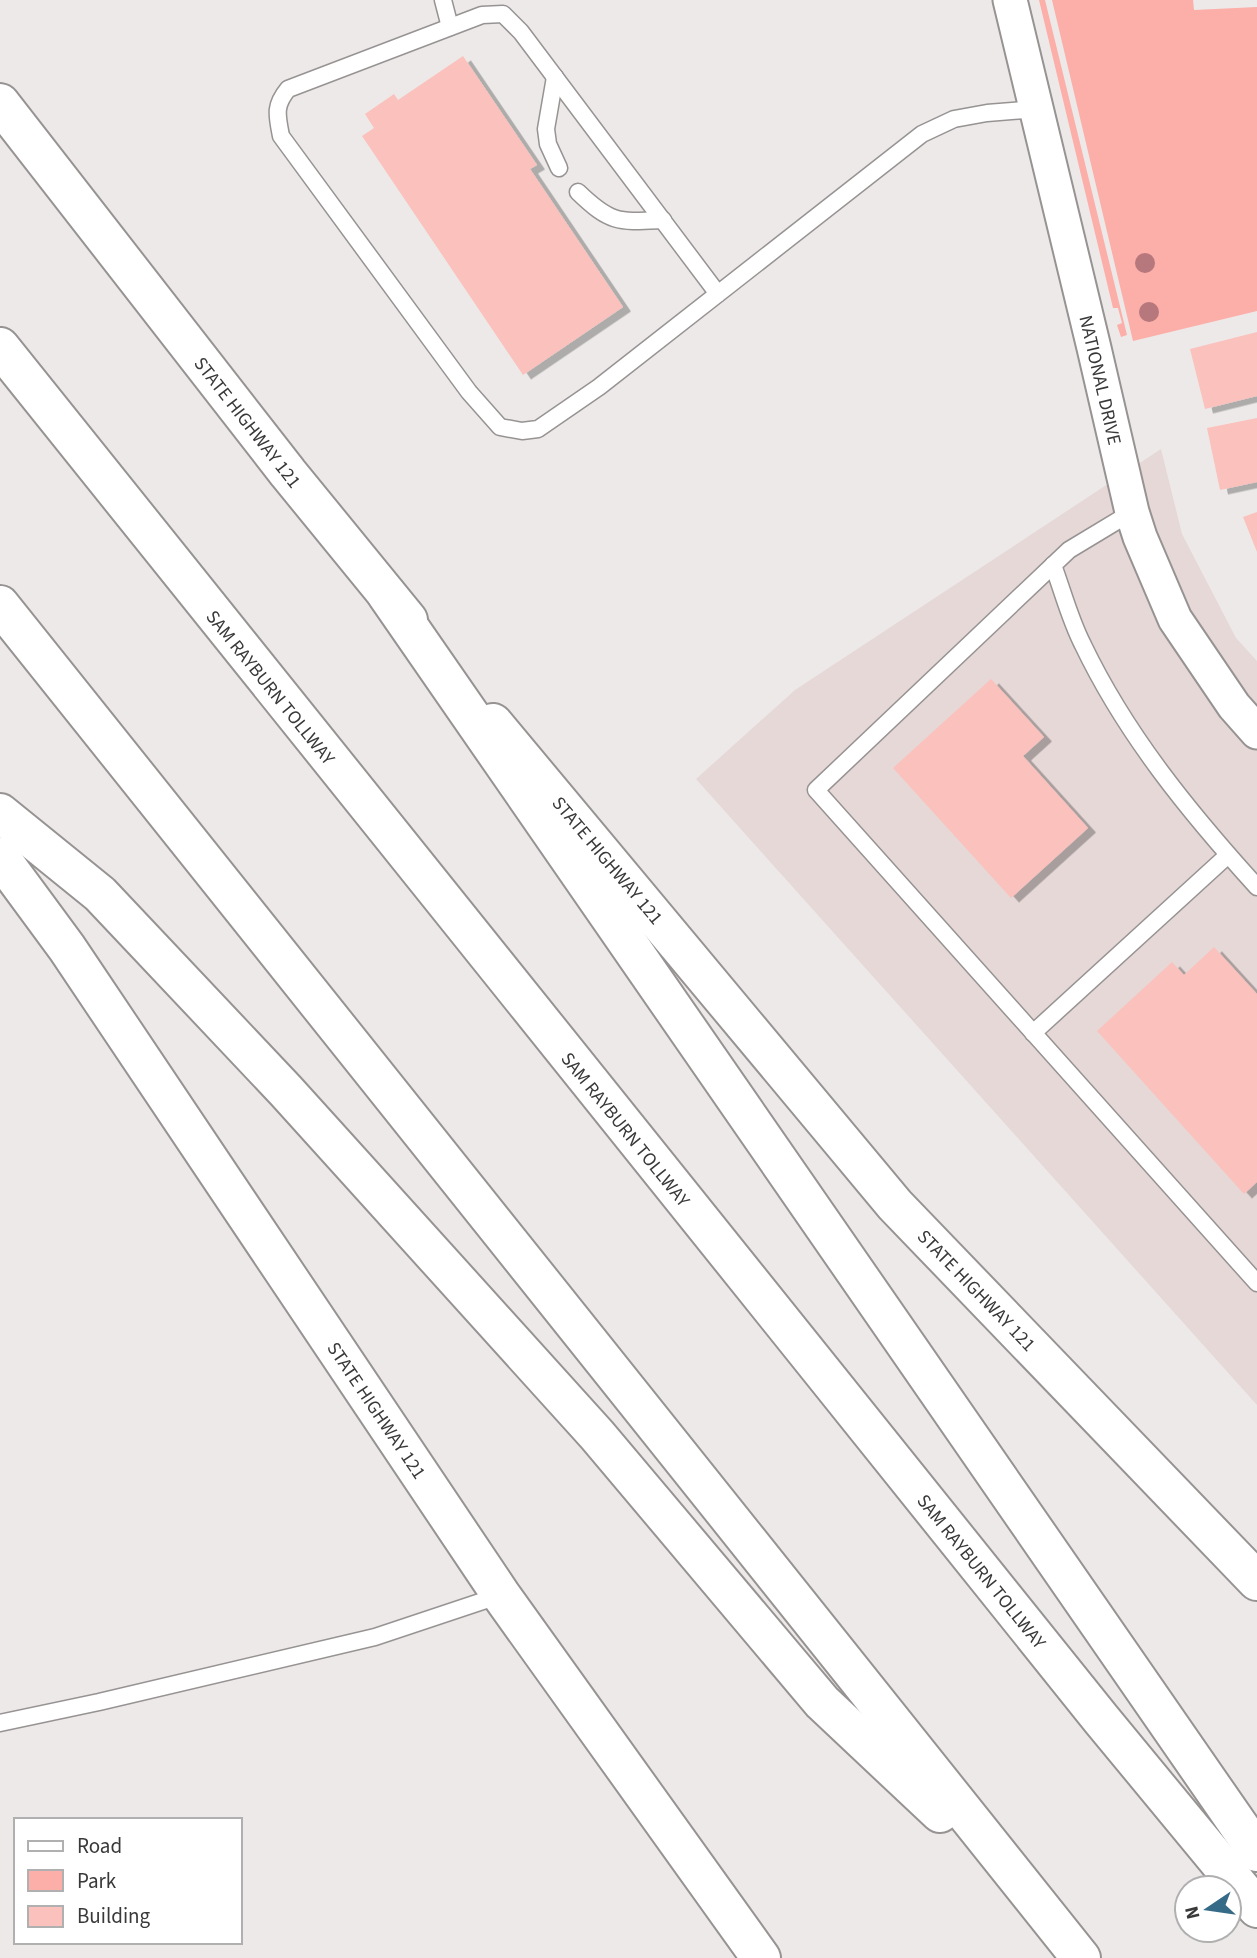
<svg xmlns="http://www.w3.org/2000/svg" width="1257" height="1958" viewBox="0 0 1257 1958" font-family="'Source Sans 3',sans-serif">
<defs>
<filter id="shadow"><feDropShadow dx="8" dy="4.5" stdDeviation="0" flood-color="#0004"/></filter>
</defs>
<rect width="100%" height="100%" fill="#ede9e9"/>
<path fill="#e5d8d7" d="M1161,449L1182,534L1236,638L1257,661V1405L696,779L795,690Z"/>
<g fill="#fcaea8">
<path d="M1039,0H1045L1127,335L1121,337L1117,325L1122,323L1118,308H1113Z"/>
<path d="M1052,0H1193L1194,10L1257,7V311L1133,341Z"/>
</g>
<g fill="#fbc1bc" filter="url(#shadow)">
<path d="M463,56L537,165L530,169L623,307L523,375L362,136L374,128L365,114L394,94L398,100Z"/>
<path d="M1257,332V396L1205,409L1190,349Z"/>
<path d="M1257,418V482L1220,490L1207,428Z"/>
<path d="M1257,512V552L1243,517Z"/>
<path d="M991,679L1044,737L1023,756L1088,828L1011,898L893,768Z"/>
<path d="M1214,947L1257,994V1182L1244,1194L1097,1031L1172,962L1184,975Z"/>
</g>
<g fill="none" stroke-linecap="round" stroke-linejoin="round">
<g stroke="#979393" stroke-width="19">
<g id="lane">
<path d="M443,0L450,27"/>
<path d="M555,77L546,129L548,144L559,168"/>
<path d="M578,192C611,224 619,222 663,220"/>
<path d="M718,294L521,32L503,14L482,15L288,89C274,106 277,115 281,136L469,392L500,427L522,431L538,429L599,387L922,134L954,119L987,113L1036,109"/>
<path d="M1132,512L1069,550L816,790L1257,1283"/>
<path d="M1053,565C1063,592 1070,620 1083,645C1126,735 1190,813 1257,887"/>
<path d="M1033,1033L1228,855"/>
<path d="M0,1723L99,1702L375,1637L501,1595"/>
</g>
</g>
<g stroke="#979393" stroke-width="37">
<path id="street" d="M1010,0L1094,348L1132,512L1140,537L1175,619L1234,706L1257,732"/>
</g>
<g stroke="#979393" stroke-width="42">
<g id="secondary">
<path d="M0,103L288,473L408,620"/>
<path d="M493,723L895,1205L1257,1581"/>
<path d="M0,857L67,948L501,1595L761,1958"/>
</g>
</g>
<g stroke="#979393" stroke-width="42">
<g id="highway">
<path d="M0,347L1101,1719L1257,1908"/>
<path d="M387,595L1257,1852"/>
<path d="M0,605L1081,1958"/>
<path d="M0,813L100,894L286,1091L597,1435L822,1702L940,1813"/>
</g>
</g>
<use href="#lane" stroke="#fff" stroke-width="16"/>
<use href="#street" stroke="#fff" stroke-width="33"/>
<use href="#secondary" stroke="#fff" stroke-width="38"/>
<use href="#highway" stroke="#fff" stroke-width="38"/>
</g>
<g fill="#b6787c">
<circle cx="1145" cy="263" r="10"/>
<circle cx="1149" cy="312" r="10"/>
</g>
<g text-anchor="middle" stroke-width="7" stroke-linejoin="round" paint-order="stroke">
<g font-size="19" fill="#3a3939" stroke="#fff">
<text transform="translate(1101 380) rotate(77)" y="7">NATIONAL DRIVE</text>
<text transform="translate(248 422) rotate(52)" y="7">STATE HIGHWAY 121</text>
<text transform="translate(271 687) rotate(51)" y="7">SAM RAYBURN TOLLWAY</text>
<text transform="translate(608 860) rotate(50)" y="7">STATE HIGHWAY 121</text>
<text transform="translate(626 1129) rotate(51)" y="7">SAM RAYBURN TOLLWAY</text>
<text transform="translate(977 1290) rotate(46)" y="7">STATE HIGHWAY 121</text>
<text transform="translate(377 1410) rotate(56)" y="7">STATE HIGHWAY 121</text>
<text transform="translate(982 1571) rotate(51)" y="7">SAM RAYBURN TOLLWAY</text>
</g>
</g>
<rect x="14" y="1818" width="228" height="126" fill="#ffffff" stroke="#b0b0b0" stroke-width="2"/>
<rect x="28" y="1841" width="35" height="10" fill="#ffffff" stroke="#b0b0b0" stroke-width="2"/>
<text x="77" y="1853" font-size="21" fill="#3a3939">Road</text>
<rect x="28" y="1870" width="35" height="21" fill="#fcaea8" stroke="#b0b0b0" stroke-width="2"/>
<text x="77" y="1888" font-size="21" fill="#3a3939">Park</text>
<rect x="28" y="1906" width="35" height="21" fill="#fbc1bc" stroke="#b0b0b0" stroke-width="2"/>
<text x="77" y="1923" font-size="21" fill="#3a3939">Building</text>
<g transform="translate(1208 1909) rotate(257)"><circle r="33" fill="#ffffff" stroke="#b0b0b0" stroke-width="2"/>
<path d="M0-5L12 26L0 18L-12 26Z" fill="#366b87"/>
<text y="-10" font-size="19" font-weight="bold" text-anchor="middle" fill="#3a3939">N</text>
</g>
</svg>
